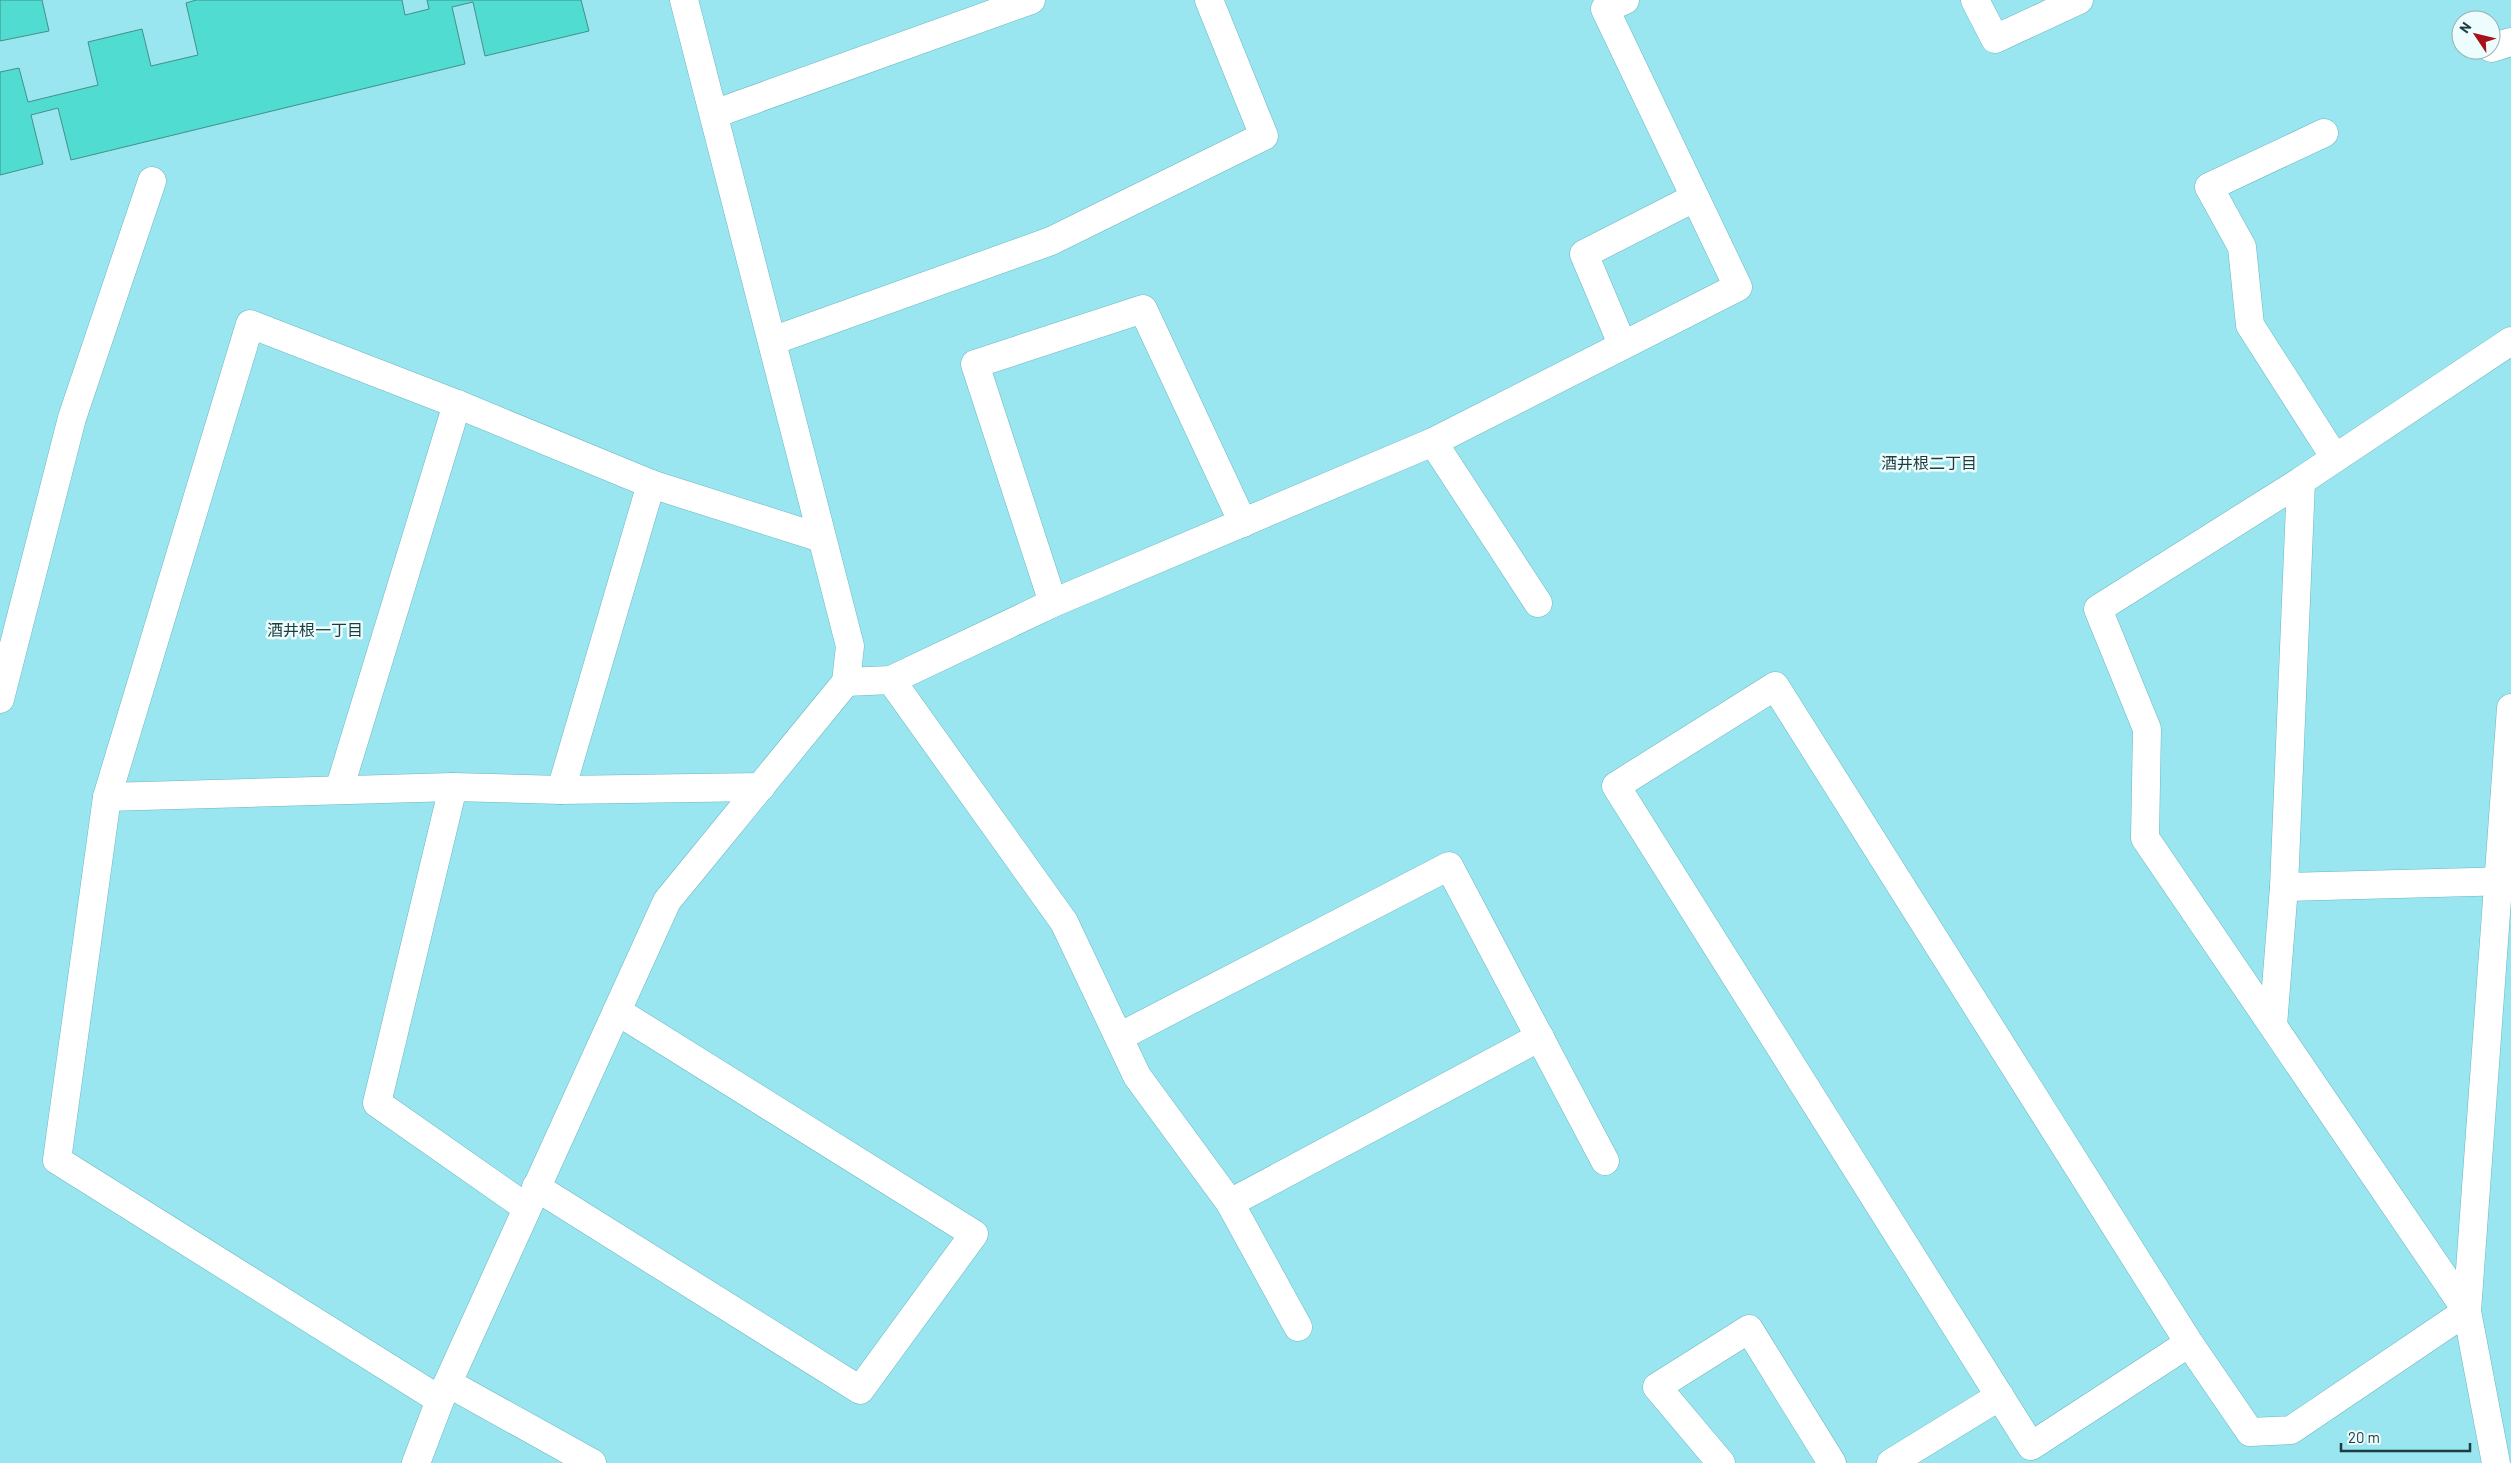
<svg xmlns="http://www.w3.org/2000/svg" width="2511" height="1463" viewBox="0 0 2511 1463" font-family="Barlow,'Noto Sans JP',sans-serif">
<rect width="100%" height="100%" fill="#99e6f1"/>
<g fill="#50dcd0" stroke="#439088">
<path d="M0,0H42L49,31L0,41Z"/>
<path d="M196,0H402L405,15L429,9L427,0H581L589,31L485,56L473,2L452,7L465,64L71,160L58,108L31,115L43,164L0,175V72L19,68L28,102L98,85L88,42L142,29L151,66L198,55L186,3Z"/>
</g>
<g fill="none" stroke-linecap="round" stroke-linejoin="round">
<g stroke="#6ab7c1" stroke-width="29">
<g id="minor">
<path d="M1975,0L1995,39L2079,0"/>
<path d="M2491,48L2511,42"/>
<path d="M714,114L1031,0"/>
<path d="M2324,133L2209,187L2242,247L2250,325L2335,458"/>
<path d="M772,341L1051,241L1264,136L1209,0"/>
<path d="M1622,344L1584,254L1694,198"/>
<path d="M1433,442L1538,603"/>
<path d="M1053,603L975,364L1143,309L1243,523"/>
<path d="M891,680L1064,922L1137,1076L1230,1203L1298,1327"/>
<path d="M846,682L891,680L1053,603L1433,442L1738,287L1605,9L1625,0"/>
<path d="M0,699L72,418L152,181"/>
<path d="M453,787L377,1103L527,1208"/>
<path d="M339,790L457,404"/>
<path d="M561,790L651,484"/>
<path d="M107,797L453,787L561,790L761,787"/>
<path d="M2284,887L2511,881"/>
<path d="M2273,1025L2284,887L2301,481"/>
<path d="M1119,1037L1449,866L1605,1161"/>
<path d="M536,1187L860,1390L974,1234L617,1011"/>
<path d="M1230,1203L1540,1037"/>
<path d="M2189,1343L2031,1446L1616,786L1775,686L2189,1343L2250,1432L2291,1430L2467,1311L2511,708"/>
<path d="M448,1383L592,1463"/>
<path d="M440,1400L57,1160L107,797L250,324L457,404L651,484L821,538"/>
<path d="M416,1463L440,1400L667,901L846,682L850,646L684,0"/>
<path d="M1721,1463L1657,1387L1749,1329L1832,1463"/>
<path d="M1891,1463L2000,1396"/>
<path d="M2496,1463L2467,1311L2145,838L2147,729L2098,609L2301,481L2511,341"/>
</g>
</g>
<use href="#minor" stroke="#fff" stroke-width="28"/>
</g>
<g text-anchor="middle" stroke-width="5" stroke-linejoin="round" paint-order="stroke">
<g font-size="16" fill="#1c3c40" stroke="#edfcfd">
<text x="1929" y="469">酒井根二丁目</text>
<text x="315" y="636">酒井根一丁目</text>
</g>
</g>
<g transform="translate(2476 35) rotate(305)"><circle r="24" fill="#edfcfd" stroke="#99afb1"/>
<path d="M0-4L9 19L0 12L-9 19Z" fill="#a71118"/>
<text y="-8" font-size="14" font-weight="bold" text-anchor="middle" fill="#1c3c40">N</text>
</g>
<path d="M2341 1443v8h129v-8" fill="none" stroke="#1c3c40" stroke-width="2.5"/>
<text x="2348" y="1443" font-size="15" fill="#1c3c40" stroke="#edfcfd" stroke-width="4" paint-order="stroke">20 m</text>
</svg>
